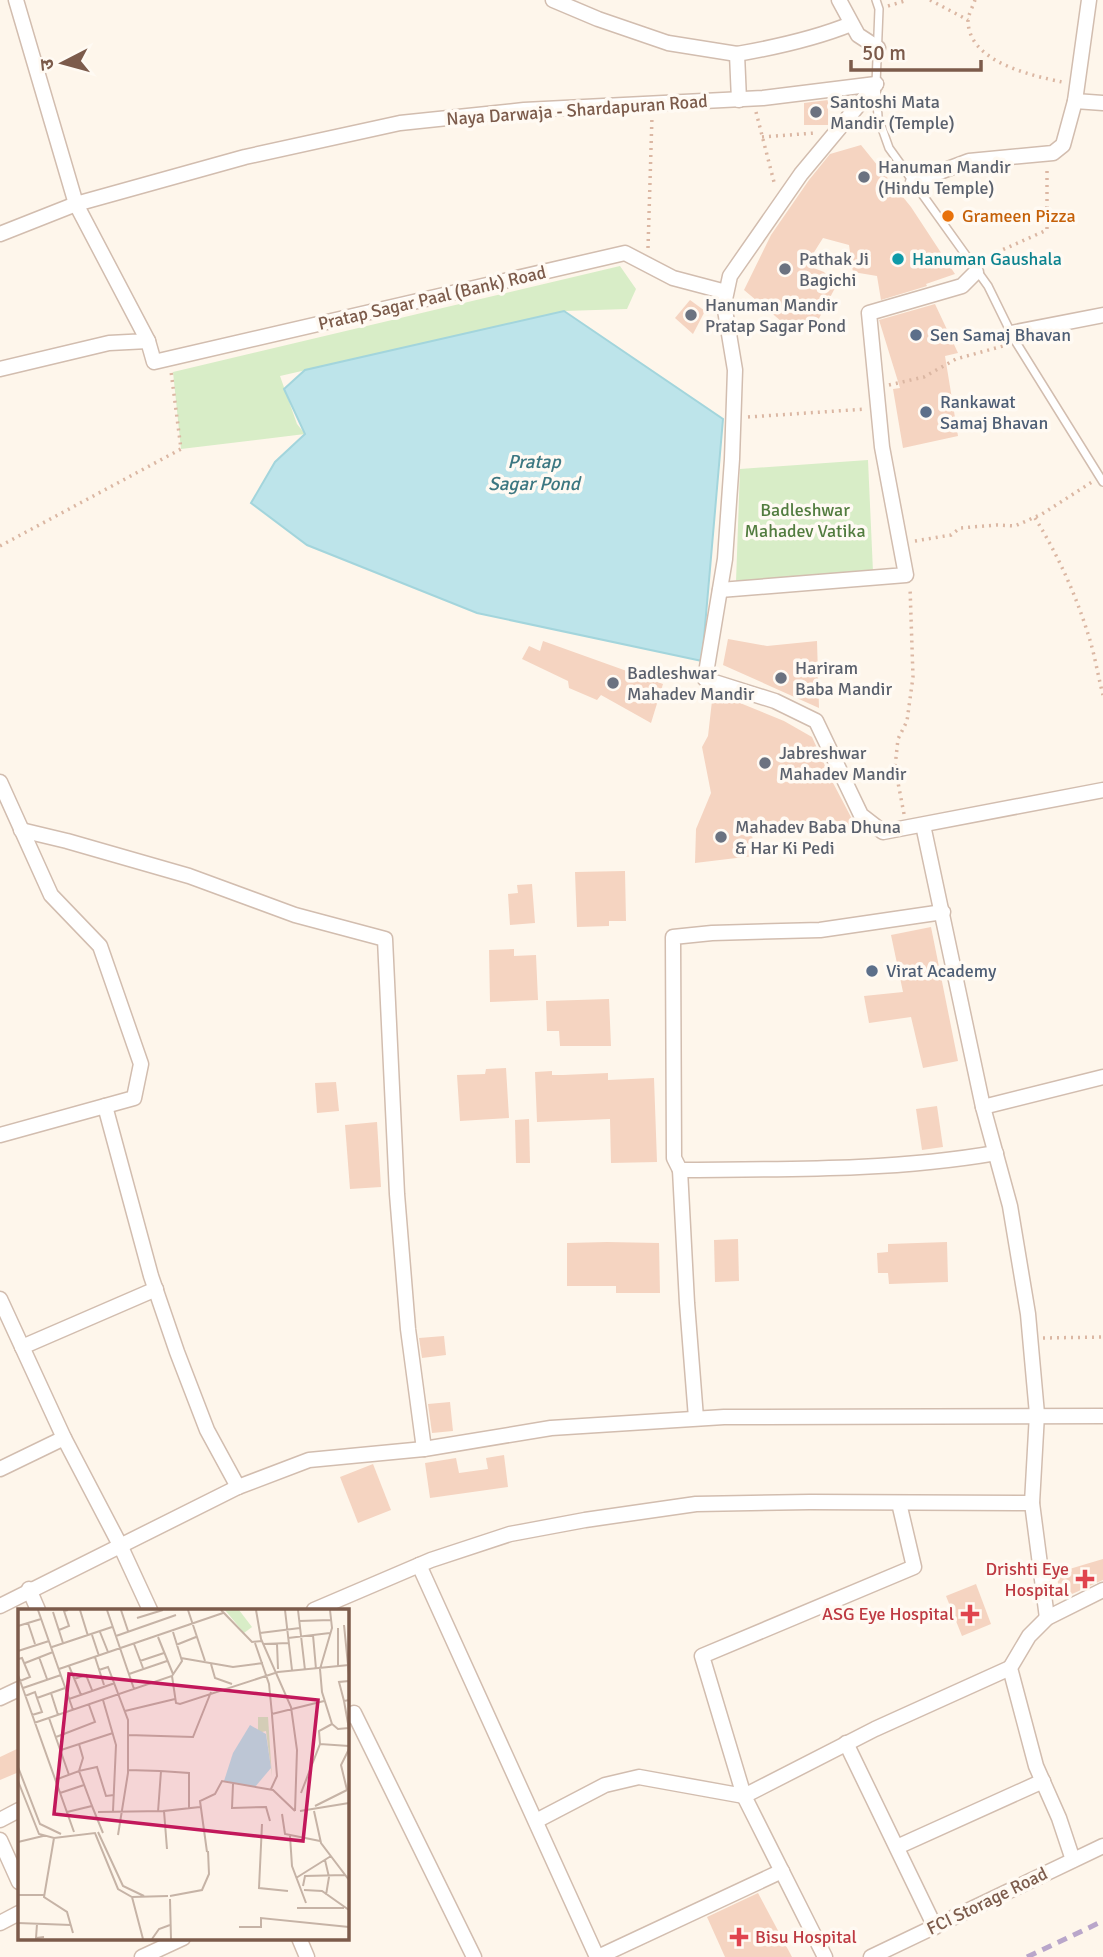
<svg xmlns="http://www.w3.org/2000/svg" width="1103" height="1957" viewBox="0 0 1103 1957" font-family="Signika,'Noto Sans Devanagari',sans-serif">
<rect width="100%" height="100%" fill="#fef6eb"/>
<g fill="#d8edc7">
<path d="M620,266L636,289L627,309L564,311L280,376L297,424L305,434L181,449L173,372Z"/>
<path d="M868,460L873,572L736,582L740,469Z"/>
</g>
<path fill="#bde4ea" stroke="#a3d5dc" stroke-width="2" d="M564,311L723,419L702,661L477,613L307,545L251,503L275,462L305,434L284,389L305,370Z"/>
<g fill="#f5d4c1">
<path d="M828,100V125H804V103Z"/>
<path d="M861,145L911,207L955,274L926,284L927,286L881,300L877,276L853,272L849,245L823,238L806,265L824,272L836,286L814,328L801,324L794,332L744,290L771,235L809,180L830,154Z"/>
<path d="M690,300L705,311L693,334L675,318Z"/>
<path d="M935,304L958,353L945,356L958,436L903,448L893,389L900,388L879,320Z"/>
<path d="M728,639L767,646L817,641L819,708L723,665Z"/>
<path d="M543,641L663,684L651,723L601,695L597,700L569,688L568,681L522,659L529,646L540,651Z"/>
<path d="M713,692L784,721L812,737L831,779L852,819L859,827L752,826L753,856L695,863L696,829L711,793L702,747L708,736Z"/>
<path d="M625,871L626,921H609V926L577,927L575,872Z"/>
<path d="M532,884L535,923L510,925L508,894L518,893L517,885Z"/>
<path d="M931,927L958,1061L923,1068L911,1017L869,1023L864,996L903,992L891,935Z"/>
<path d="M514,949V956L536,955L538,1000L490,1002L489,950Z"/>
<path d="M609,999L611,1046H560L559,1031H547L546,1001Z"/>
<path d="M506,1068L509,1118L460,1121L457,1075L485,1074L486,1069Z"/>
<path d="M552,1071V1075H563L608,1073V1080L654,1078L657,1162L611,1163L610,1119L537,1122L535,1072Z"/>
<path d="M336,1082L339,1111L317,1113L315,1083Z"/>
<path d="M937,1106L943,1147L922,1150L916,1109Z"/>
<path d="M529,1119L530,1163H516L515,1120Z"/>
<path d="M377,1122L381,1187L350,1189L345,1125Z"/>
<path d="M738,1239L739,1281L715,1282L714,1240Z"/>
<path d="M607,1242L659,1243L660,1293H616V1286H567V1243Z"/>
<path d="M947,1242L948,1282L889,1284L888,1273H878L877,1253L888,1252V1244Z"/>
<path d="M444,1336L446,1355L422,1358L419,1338Z"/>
<path d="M450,1402L453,1431L432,1433L428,1404Z"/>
<path d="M504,1455L508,1487L430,1498L425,1463L456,1458L459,1473L488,1469L486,1458Z"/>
<path d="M373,1464L391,1510L358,1523L340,1477Z"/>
<path d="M1103,1559V1580L1061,1599L1056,1573Z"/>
<path d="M976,1584L991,1624L962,1636L946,1596Z"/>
<path d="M19,1748V1772L0,1780V1757Z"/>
<path d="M758,1893L792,1957H725L707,1917Z"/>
</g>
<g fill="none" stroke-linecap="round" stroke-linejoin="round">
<g stroke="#d2bdaf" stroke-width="10">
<path id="lane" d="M876,0L879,9L876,84L878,117L889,148L988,286L1014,339L1103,482"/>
</g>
<g stroke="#d2bdaf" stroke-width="17">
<g id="street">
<path d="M553,0L598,19L668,43L737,54"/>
<path d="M839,0L858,35L878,48"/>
<path d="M876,84L801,174L730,276L724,304L735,370L732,459L725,559L705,679L775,701L816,721L861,815L883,832L1103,790"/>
<path d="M739,100L737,54C777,47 814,39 851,24"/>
<path d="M1075,101L1103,103"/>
<path d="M913,182L969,161L1053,153L1063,145L1075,101L1089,0"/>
<path d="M0,234L76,204L245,157L400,123L524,110L763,98L876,84"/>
<path d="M1011,333L1103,315"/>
<path d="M148,341L154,362L625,253L673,278L726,292"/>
<path d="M0,369L109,343L148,341L76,204L16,0"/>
<path d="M720,590L906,575L882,447L869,313L962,286L976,272"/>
<path d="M0,782L51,895L100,946L141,1064L134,1098L0,1135"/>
<path d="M923,825L983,1107L1103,1077"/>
<path d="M21,830L67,841L189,876L295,915L385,939L397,1194L408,1329L424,1449"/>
<path d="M943,912L820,930L712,933L673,937L674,1158L680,1170C785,1169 892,1171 996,1153"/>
<path d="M105,1106L151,1276L177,1352L207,1430L238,1487"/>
<path d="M983,1107L1010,1206L1028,1314L1037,1414L1032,1503L1047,1618"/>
<path d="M680,1170L687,1303L696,1418"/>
<path d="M0,1299L64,1438L120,1545L150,1610"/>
<path d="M22,1347L156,1289"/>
<path d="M0,1469L64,1438"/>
<path d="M419,1565L597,1957"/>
<path d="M29,1589L38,1610"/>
<path d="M0,1606L238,1487L309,1460L424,1449L551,1428L724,1417L1103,1416"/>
<path d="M314,1610L431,1560L510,1534L585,1520L696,1504L810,1502L1032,1503"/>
<path d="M0,1698L19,1689"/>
<path d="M346,1717L354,1713L474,1957"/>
<path d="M846,1743L935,1927"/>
<path d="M0,1820L19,1810"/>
<path d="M536,1821L605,1785L639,1777L744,1796L702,1656L914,1567L899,1503"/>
<path d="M0,1840L19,1882"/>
<path d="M897,1847L1043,1781"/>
<path d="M1073,1860L1059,1818L1036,1766L1010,1668L1029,1636L1047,1618L1103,1590"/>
<path d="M0,1923L19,1913"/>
<path d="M299,1938L307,1957"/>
<path d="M142,1957L183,1938"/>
<path d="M598,1957L782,1871"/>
<path d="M825,1957L744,1796L875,1729L1010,1668"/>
<path d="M871,1957L1103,1846"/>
</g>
</g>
<g stroke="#dbb7a3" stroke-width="3.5" stroke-dasharray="2 5" stroke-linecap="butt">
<path d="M930,0L968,20"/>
<path d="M975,0C973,6 968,15 968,21C969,62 1030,75 1062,82"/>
<path d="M888,6L908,0"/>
<path d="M756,112L775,186"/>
<path d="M762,137L815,133"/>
<path d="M648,248L652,116"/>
<path d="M984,258L1047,230V167"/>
<path d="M889,385L924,377L956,359L1003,346"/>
<path d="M748,417L866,409"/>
<path d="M1035,518C1058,555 1076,595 1089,637C1095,656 1098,676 1103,695"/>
<path d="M915,541L951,535L960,528L997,525L1015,526L1042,514L1092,482"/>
<path d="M0,546L181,449L171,371"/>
<path d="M904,814L895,767L898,739L907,721L913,677L910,587"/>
<path d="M1043,1338L1103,1337"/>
</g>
<use href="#lane" stroke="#fff" stroke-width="7"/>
<use href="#street" stroke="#fff" stroke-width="14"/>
<path stroke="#b9a6ca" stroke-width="5" stroke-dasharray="10 7" stroke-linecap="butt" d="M1027,1957L1103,1921"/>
</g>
<g fill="#6b7280" stroke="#fffaf3" stroke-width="2.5">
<circle cx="816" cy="112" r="7"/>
<circle cx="864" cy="177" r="7"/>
<circle cx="785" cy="269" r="7"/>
<circle cx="691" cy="315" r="7"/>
<circle cx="781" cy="678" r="7"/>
<circle cx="613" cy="683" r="7"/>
<circle cx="765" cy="763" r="7"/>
<circle cx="721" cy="837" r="7"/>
</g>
<circle fill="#e8710a" stroke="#fffaf3" stroke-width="2.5" cx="948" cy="216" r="7"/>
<circle fill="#0f9aa8" stroke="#fffaf3" stroke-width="2.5" cx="898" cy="259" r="7"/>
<g fill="#5c6f8a" stroke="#fffaf3" stroke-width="2.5">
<circle cx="916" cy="335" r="7"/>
<circle cx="926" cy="412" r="7"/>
<circle cx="872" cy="971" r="7"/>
</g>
<g fill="#e0444e" stroke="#fffaf3" stroke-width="2.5">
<path d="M1081.5 1568.5h7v7h7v7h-7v7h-7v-7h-7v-7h7z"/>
<path d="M966.5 1603.5h7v7h7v7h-7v7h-7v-7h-7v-7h7z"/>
<path d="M735.5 1926.5h7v7h7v7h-7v7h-7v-7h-7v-7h7z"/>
</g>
<g text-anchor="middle" stroke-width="7" stroke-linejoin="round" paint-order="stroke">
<g font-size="18" fill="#5b616d" stroke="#fffaf3" text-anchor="start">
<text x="830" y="108">Santoshi Mata<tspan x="830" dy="21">Mandir (Temple)</tspan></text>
<text x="878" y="173">Hanuman Mandir<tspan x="878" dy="21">(Hindu Temple)</tspan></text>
<text x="799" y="265">Pathak Ji<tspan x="799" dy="21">Bagichi</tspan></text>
<text x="705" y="311">Hanuman Mandir<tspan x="705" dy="21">Pratap Sagar Pond</tspan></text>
<text x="795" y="674">Hariram<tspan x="795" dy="21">Baba Mandir</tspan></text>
<text x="627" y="679">Badleshwar<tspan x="627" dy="21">Mahadev Mandir</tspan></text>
<text x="779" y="759">Jabreshwar<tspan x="779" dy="21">Mahadev Mandir</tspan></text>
<text x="735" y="833">Mahadev Baba Dhuna<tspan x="735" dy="21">&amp; Har Ki Pedi</tspan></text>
</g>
<g font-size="18" fill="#7c5b4b" stroke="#fffaf3">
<text transform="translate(577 110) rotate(-4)" y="6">Naya Darwaja - Shardapuran Road</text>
<text transform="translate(432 298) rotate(-13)" y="6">Pratap Sagar Paal (Bank) Road</text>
<text transform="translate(987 1901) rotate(-26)" y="6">FCI Storage Road</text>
</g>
<g font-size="18" fill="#c56008" stroke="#fffaf3" text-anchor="start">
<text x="962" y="222">Grameen Pizza</text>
</g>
<g font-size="18" fill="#0d838f" stroke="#fffaf3" text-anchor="start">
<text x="912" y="265">Hanuman Gaushala</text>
</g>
<g font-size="18" fill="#4e5e75" stroke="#fffaf3" text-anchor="start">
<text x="930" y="341">Sen Samaj Bhavan</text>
<text x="940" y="408">Rankawat<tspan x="940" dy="21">Samaj Bhavan</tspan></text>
<text x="886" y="977">Virat Academy</text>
</g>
<g font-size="18" fill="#527c3f" stroke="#fffaf3">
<text x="805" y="516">Badleshwar<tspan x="805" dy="21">Mahadev Vatika</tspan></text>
</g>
<g font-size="18" fill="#be3a42" stroke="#fffaf3" text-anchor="end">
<text x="1069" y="1575">Drishti Eye<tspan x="1069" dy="21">Hospital</tspan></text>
<text x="954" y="1620">ASG Eye Hospital</text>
<text x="755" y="1943" text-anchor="start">Bisu Hospital</text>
</g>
<g font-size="19" font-style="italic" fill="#3c7781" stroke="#fffaf3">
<text x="534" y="468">Pratap<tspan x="534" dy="22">Sagar Pond</tspan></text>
</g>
</g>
<g transform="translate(18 1609)">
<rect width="331" height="331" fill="#fef6eb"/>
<path d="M207,1H221L234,18L226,24ZM240,108H250L254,168L248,122L240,124Z" fill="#d8edc7"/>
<path d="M232,116L248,125L253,159L237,178L206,172L215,144Z" fill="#bde4ea"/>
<path fill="none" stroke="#c6b3a6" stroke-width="2" d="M20,1L55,101M62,1L70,27M89,1L116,80M103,1L110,22M170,1L187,52M203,1L234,33L244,32M238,1L243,30L273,98L279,141L277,202M267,1L274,61M280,1L287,61M312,1L314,19L302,60L304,83L314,115L320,120L331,119M35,3L45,34M119,9L145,1M281,12L313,11M10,14L17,35M326,16L331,66M0,17L23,10M320,19V57M41,21L51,17L46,2L50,1M82,23L90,43M242,24L282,19M74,26L81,47M295,26L298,60M98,27L158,6M140,28L155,65M270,29L312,24M237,34L251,75L254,105L306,92M116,35L125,59M245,35L271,34M259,35L260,60M158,36L178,28M34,38L94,18M0,42L31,32M21,48L29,70M77,48L86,76M163,49L215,58L245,54M0,50L4,49L12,68L2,72M122,52L146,44M7,54L35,43M193,55L197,69L214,75M51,57L63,86M41,60L205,4M81,61L90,58L110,111V164L100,226M111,65L149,52M0,66L56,223M154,67L158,94L162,95L260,63L331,56M56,70L68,66L74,81M5,79L43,66M33,84L40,106M7,87L17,83L19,89L24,103L14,106M19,89L47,79M51,90L97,74M85,91L98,136L95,202M326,92L321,73L331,72M107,102L157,90M31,109L51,166M16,114L154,67L164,52L155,23M331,120L326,92L331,91M110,126L175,128L193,83M38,128L77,113L71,96M61,135L65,149L61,162L79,158L88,187L96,186M302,135L301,122L314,115M43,141L95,124M0,158L22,215L43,225M110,161L142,162M37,171L61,162L74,197M0,172L21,225L36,229L77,224L100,280L114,288L150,287M215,175L214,199L248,198L252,212M253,180L259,167L254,106M329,181L323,156L331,140M42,184L66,176M283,184L302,135L331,137M297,197L329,181M282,202L331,194M296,202L303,234L331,271M49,203L74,197L85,224M80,203L146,202M140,203L143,162L171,164V199M264,205L267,225L302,232M244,215L241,279L270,282M80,223L105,277L126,287M272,227L274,257L288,294M36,229L26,288L49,303L55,324M0,233L25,227M149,240L146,202L182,198M189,243L182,192L197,185L204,172L255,181L277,202M307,251L311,268L308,286M278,269L313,247M285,277L287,267L327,266M286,281L304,282L331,301M0,286H26M152,287L184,281L191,265L190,242M114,288L125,330M152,290L153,330M279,299H326M0,314L53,316M19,315L18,329L26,328M221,318H243V309L331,318M134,330L141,320L152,316"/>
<path fill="#c2185b" fill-opacity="0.15" stroke="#c2185b" stroke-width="3.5" d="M51,65L300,91L285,232L36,205Z"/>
<rect width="331" height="331" fill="none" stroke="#7c5b4b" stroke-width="3.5"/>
</g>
<g transform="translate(63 63) rotate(264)" stroke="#fffaf3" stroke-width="5" paint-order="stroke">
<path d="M0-5L12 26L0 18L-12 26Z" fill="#7c5b4b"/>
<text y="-10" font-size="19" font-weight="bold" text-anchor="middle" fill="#7c5b4b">उ</text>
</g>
<path d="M851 60v10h130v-10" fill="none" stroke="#7c5b4b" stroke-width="3.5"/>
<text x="862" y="60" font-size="21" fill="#7c5b4b" stroke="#fffaf3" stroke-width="5" paint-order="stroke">50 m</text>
</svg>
